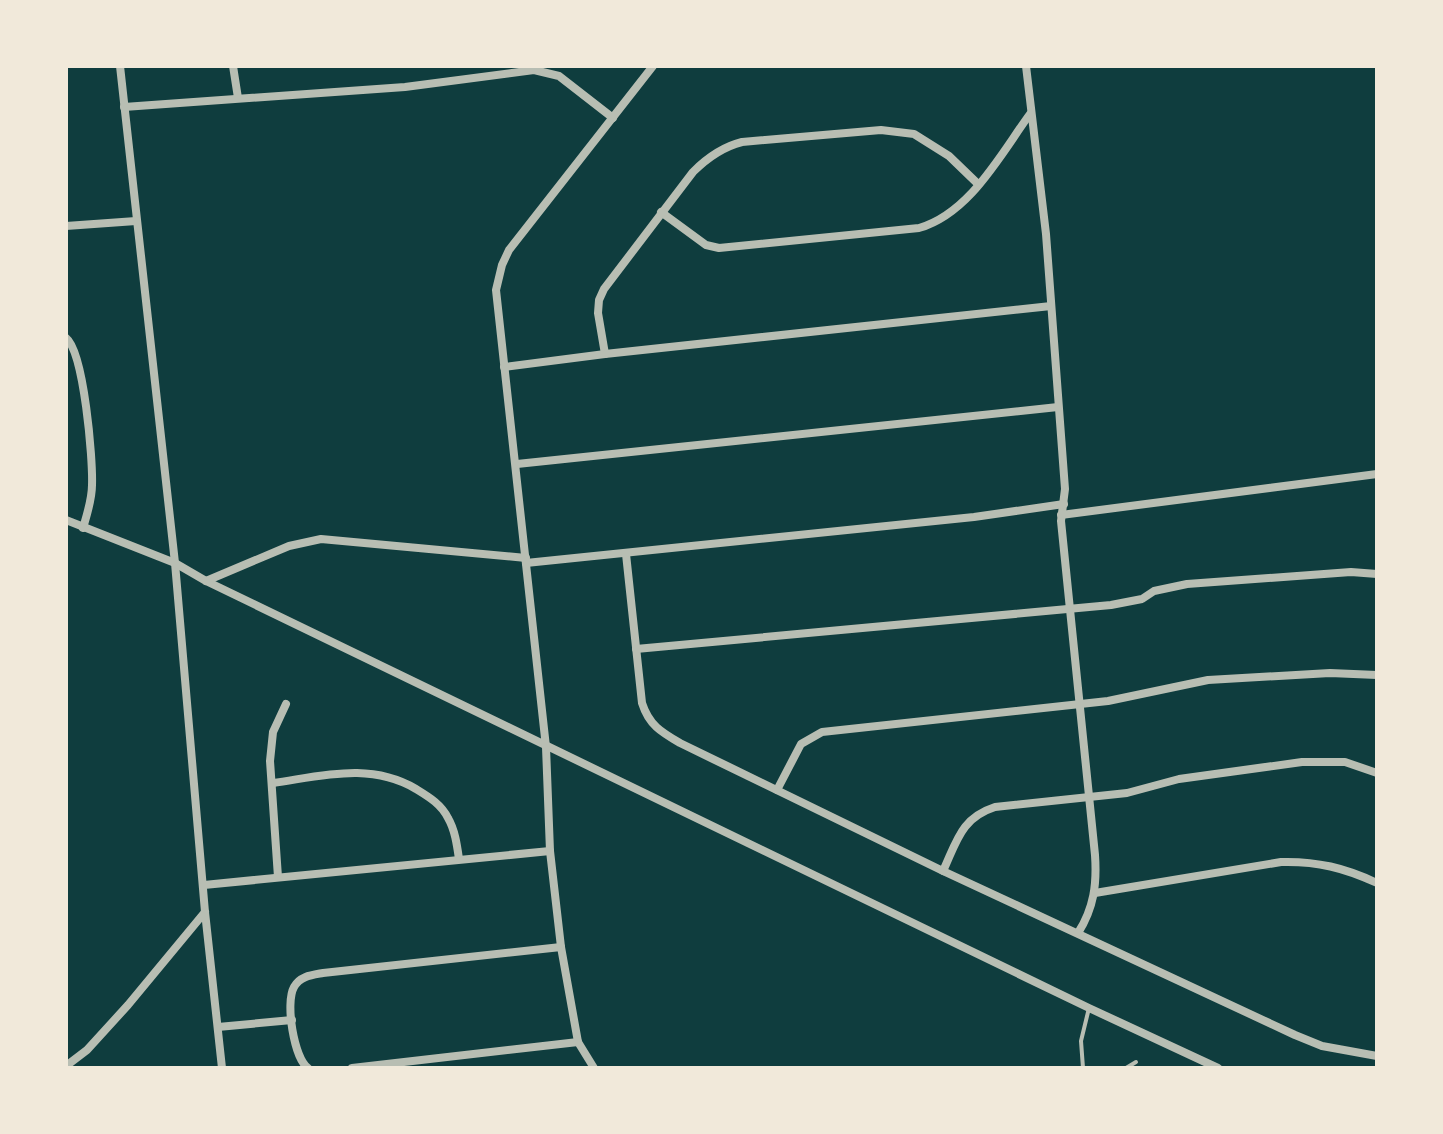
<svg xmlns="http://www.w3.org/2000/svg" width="1443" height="1134" viewBox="0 0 1443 1134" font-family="Mulish,sans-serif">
<rect width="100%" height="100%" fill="#0f3d3e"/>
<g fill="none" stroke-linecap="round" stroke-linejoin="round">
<g stroke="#b8beb3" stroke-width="4">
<path d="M1083,1068L1081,1041L1089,1008"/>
<path d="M1126,1068L1136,1062"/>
</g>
<g stroke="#b8beb3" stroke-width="8">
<path d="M120,66L175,563L205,912L222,1068"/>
<path d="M233,66L238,98"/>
<path d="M1026,66L1046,234L1065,489L1061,521L1095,855C1097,884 1094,908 1078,933"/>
<path d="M124,107L405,87L534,70L559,76L613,118"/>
<path d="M661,212L706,245L719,248L919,228C970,213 1000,155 1030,114"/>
<path d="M66,226L136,221"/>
<path d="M66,338C84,352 93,459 92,485C92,500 87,514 83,528"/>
<path d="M605,354L598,313L599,300L604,289L693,172C707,158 722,147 742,142L881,130L914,134L949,156L978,184"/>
<path d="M504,367L605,354L1051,306"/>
<path d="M517,464L1058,407"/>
<path d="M1061,515L1377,474"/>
<path d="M66,520L175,563L206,581L1089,1008L1218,1068"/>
<path d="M626,554L642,703C649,725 661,732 680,743L943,871L1295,1035L1322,1046L1377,1056"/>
<path d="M526,563L974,517L1064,504"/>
<path d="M206,581L289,546L321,539L526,558"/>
<path d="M636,649L1111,605L1142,599L1154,591L1187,584L1351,572L1377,574"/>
<path d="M273,783C323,776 370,762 416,789C429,797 441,804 448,818C455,830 457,845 459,859"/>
<path d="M777,790L801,744L822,732L1108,701L1208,680L1330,673L1377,675"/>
<path d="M943,871C957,841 961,818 995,807L1127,793L1179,779L1302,762H1345L1377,773"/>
<path d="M278,877L270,761L273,732L286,704"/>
<path d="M204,885L550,851"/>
<path d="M1095,893L1281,862C1317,861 1345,868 1377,883"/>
<path d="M218,1027L292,1020"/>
<path d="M66,1066L87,1050L128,1005L205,912"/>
<path d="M308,1068C294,1058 285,1003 294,987C300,976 312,975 323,973L561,947"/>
<path d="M352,1068L578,1042"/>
<path d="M594,1068L578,1042L561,947L550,851L546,747L496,290L502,265L509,250L653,66"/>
</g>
</g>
<rect width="1443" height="1134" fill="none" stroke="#f1e9da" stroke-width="136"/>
</svg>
